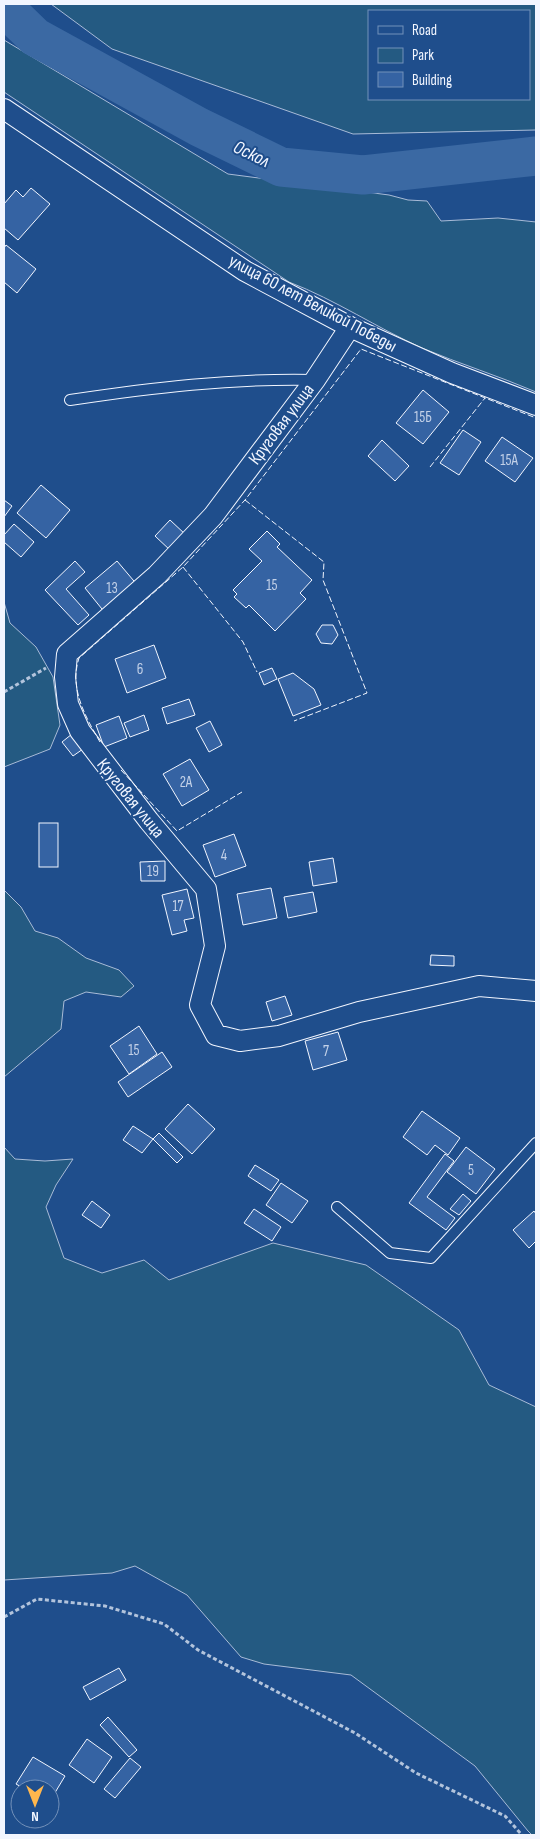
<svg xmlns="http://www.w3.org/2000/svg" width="540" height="1839" viewBox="0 0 540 1839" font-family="'Sofia Sans Condensed',sans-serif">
<rect width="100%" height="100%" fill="#1f4e8c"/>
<g fill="#245a82" stroke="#a8bbd7" fill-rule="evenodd">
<path d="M51,4H536V130L353,134L112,49ZM529,11V99H369V11Z"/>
<path d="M4,40L228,174L389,195L408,200L427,201L441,221L498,218L536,222V392C499,376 460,364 422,348C377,328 336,300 289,282L4,92Z"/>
<path d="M4,602L10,623L36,647L53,677L60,725L50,749L4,767Z"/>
<path d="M4,890L21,907L35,931L58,938L86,958L119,970L134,986L121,997L86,992L64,1001L61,1029L4,1077Z"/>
<path d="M4,1147L15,1159L45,1161L73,1159L56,1185L46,1207L64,1258L102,1273L144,1260L169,1280L273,1243L366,1265L459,1330L489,1385L536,1407V1835H532L528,1831L475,1766L351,1675L264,1664L241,1657L187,1595L135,1566L112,1573L4,1580Z"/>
</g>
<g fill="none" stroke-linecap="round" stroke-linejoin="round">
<path stroke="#3b69a3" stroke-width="39" d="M4,7L35,37L199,127L281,167L363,175L536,156"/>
</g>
<g fill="#3563a3" stroke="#f2f6ff">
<path d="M31,188L50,204L18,240L4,228V204L16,190L23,197Z"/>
<path d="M6,245L36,269L17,293L4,282V248Z"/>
<path d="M423,390L449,412L423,444L396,423Z"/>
<path d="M463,430L481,442L459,475L440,463Z"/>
<path d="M502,437L533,458L515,482L485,461Z"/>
<path d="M382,440L409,466L395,481L368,456Z"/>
<path d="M41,485L70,510L46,538L17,513Z"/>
<path d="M4,500L12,506L4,517Z"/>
<path d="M170,520L186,535L171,551L155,536Z"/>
<path d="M14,524L34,542L21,557L4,542V535Z"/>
<path d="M267,531L280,544L277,547L312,580L300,593L306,599L275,631L249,605L246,608L234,597L237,594L233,590L262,561L249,549Z"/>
<path d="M75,561L85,572L66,589L89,615L78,625L45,590Z"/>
<path d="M117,561L139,587L106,614L85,588Z"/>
<path d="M322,625H333L338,635L332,644L321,643L316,634Z"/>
<path d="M154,645L166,678L127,693L115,659Z"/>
<path d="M272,668L277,679L264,685L259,673Z"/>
<path d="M293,673L314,689L321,705L293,716L278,679Z"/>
<path d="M189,699L195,715L167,724L162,708Z"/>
<path d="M144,715L149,730L130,737L124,723Z"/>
<path d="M119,716L127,738L104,747L96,725Z"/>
<path d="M210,721L222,745L209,752L196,728Z"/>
<path d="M72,734L83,749L73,756L62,742Z"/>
<path d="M190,759L209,790L182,806L163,774Z"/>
<rect x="39" y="823" width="19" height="44"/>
<path d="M234,834L246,866L215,877L203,845Z"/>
<path d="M333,858L337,882L313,886L309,862Z"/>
<path d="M165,861V881H141L140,862Z"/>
<path d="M271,888L277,918L243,925L237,894Z"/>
<path d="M187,889L194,918L184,920L187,931L172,935L162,895Z"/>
<path d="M313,892L317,912L288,918L284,897Z"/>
<path d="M431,955L454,956V966L430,965Z"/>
<path d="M285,996L292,1015L272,1021L266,1002Z"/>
<path d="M139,1026L157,1054L129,1074L110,1046Z"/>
<path d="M338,1032L347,1060L313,1070L305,1041Z"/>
<path d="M162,1052L172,1067L128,1097L118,1082Z"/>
<path d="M188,1104L215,1129L192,1154L165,1129Z"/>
<path d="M422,1111L460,1138L448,1155L435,1145L427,1155L403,1137Z"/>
<path d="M133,1126L153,1139L142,1153L123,1140Z"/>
<path d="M159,1133L183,1157L177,1163L153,1139Z"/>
<path d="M466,1147L495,1169L476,1194L447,1172Z"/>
<path d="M445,1154L454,1161L427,1197L455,1218L446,1230L409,1203Z"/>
<path d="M255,1165L279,1180L271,1191L248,1176Z"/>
<path d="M281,1183L308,1201L292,1223L266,1205Z"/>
<path d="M463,1194L471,1201L459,1215L450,1209Z"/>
<path d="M92,1201L110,1215L101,1228L82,1215Z"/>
<path d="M254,1209L281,1227L272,1241L244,1223Z"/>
<path d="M534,1211L536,1214V1241L529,1248L513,1230Z"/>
<path d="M119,1668L126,1680L90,1700L83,1687Z"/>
<path d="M108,1717L137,1750L129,1757L100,1725Z"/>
<path d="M87,1739L112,1757L94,1783L69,1765Z"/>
<path d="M33,1757L65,1776L50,1801V1789H25L16,1784Z"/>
<path d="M130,1758L141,1767L115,1798L104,1789Z"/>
</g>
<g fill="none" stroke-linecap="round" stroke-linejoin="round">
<g stroke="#f2f6ff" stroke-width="12">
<g id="lane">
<path d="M70,400C151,388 232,378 315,380"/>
<path d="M337,1207L390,1253L431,1258L536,1143"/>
</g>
</g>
<g stroke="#f2f6ff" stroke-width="22">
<g id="street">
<path d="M4,109L245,271L350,327L452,373L536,405"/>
<path d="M350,327L315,380L213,516L157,575L67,654L65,677L68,704L80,731L149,821L206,889L215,946L200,1005L216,1035L240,1041L279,1036L359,1012L479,986L536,991"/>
</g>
</g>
<g stroke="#b3c4dc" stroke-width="3" stroke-dasharray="4 2.5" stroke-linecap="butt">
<path d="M4,692L46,668"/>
<path d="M4,1617L37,1599L105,1606L164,1624L198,1650L355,1733L416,1773L505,1816L522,1835"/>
</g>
<use href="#lane" stroke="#1f4e8c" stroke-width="10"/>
<use href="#street" stroke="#1f4e8c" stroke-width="20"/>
<g stroke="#f2f6ff" stroke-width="1" stroke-dasharray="6 2.5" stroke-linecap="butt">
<path d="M430,467L485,398"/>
<path d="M245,500L324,562L323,580L367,693L294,721"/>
<path d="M183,567L243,642L257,672"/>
<path d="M100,742C85,716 69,688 79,658L183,567L245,500L361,349L536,418"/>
<path d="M121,770L177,831L242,792"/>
</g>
</g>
<g text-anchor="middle" stroke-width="4" stroke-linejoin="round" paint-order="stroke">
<g font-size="15" fill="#c3d1e8">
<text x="423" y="422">15Б</text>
<text x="509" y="465">15А</text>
<text x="272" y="590">15</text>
<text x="112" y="593">13</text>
<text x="140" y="674">6</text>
<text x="186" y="787">2А</text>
<text x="224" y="860">4</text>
<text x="153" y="876">19</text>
<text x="178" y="911">17</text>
<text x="134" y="1055">15</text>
<text x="326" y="1056">7</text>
<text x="471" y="1175">5</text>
</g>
<g font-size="18" fill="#f2f6ff" stroke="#1f4e8c">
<text transform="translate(313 303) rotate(28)" y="6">улица 60 лет Великой Победы</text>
<text transform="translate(281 424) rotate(-53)" y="6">Круговая улица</text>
<text transform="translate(131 798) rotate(51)" y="6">Круговая улица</text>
</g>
<g font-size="19" font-style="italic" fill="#f2f6ff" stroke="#1f4e8c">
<text transform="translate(252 153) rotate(26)" y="7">Оскол</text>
</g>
</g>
<rect width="540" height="1839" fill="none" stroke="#f2f6ff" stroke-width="10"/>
<rect x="368" y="10" width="162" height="90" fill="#1f4e8c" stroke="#7391ba"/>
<rect x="378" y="26" width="25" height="8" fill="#1f4e8c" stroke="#7391ba"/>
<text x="412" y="35" font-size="15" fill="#f2f6ff">Road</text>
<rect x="378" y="48" width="25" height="15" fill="#245a82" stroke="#7391ba"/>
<text x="412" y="60" font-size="15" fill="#f2f6ff">Park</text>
<rect x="378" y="72" width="25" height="15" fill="#3563a3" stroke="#7391ba"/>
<text x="412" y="85" font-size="15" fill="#f2f6ff">Building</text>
<g transform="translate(35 1804) rotate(180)"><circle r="24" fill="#1f4e8c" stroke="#7391ba"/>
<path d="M0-4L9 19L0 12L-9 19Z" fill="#ffb74d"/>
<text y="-8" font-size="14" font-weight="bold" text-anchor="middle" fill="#f2f6ff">N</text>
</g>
</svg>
